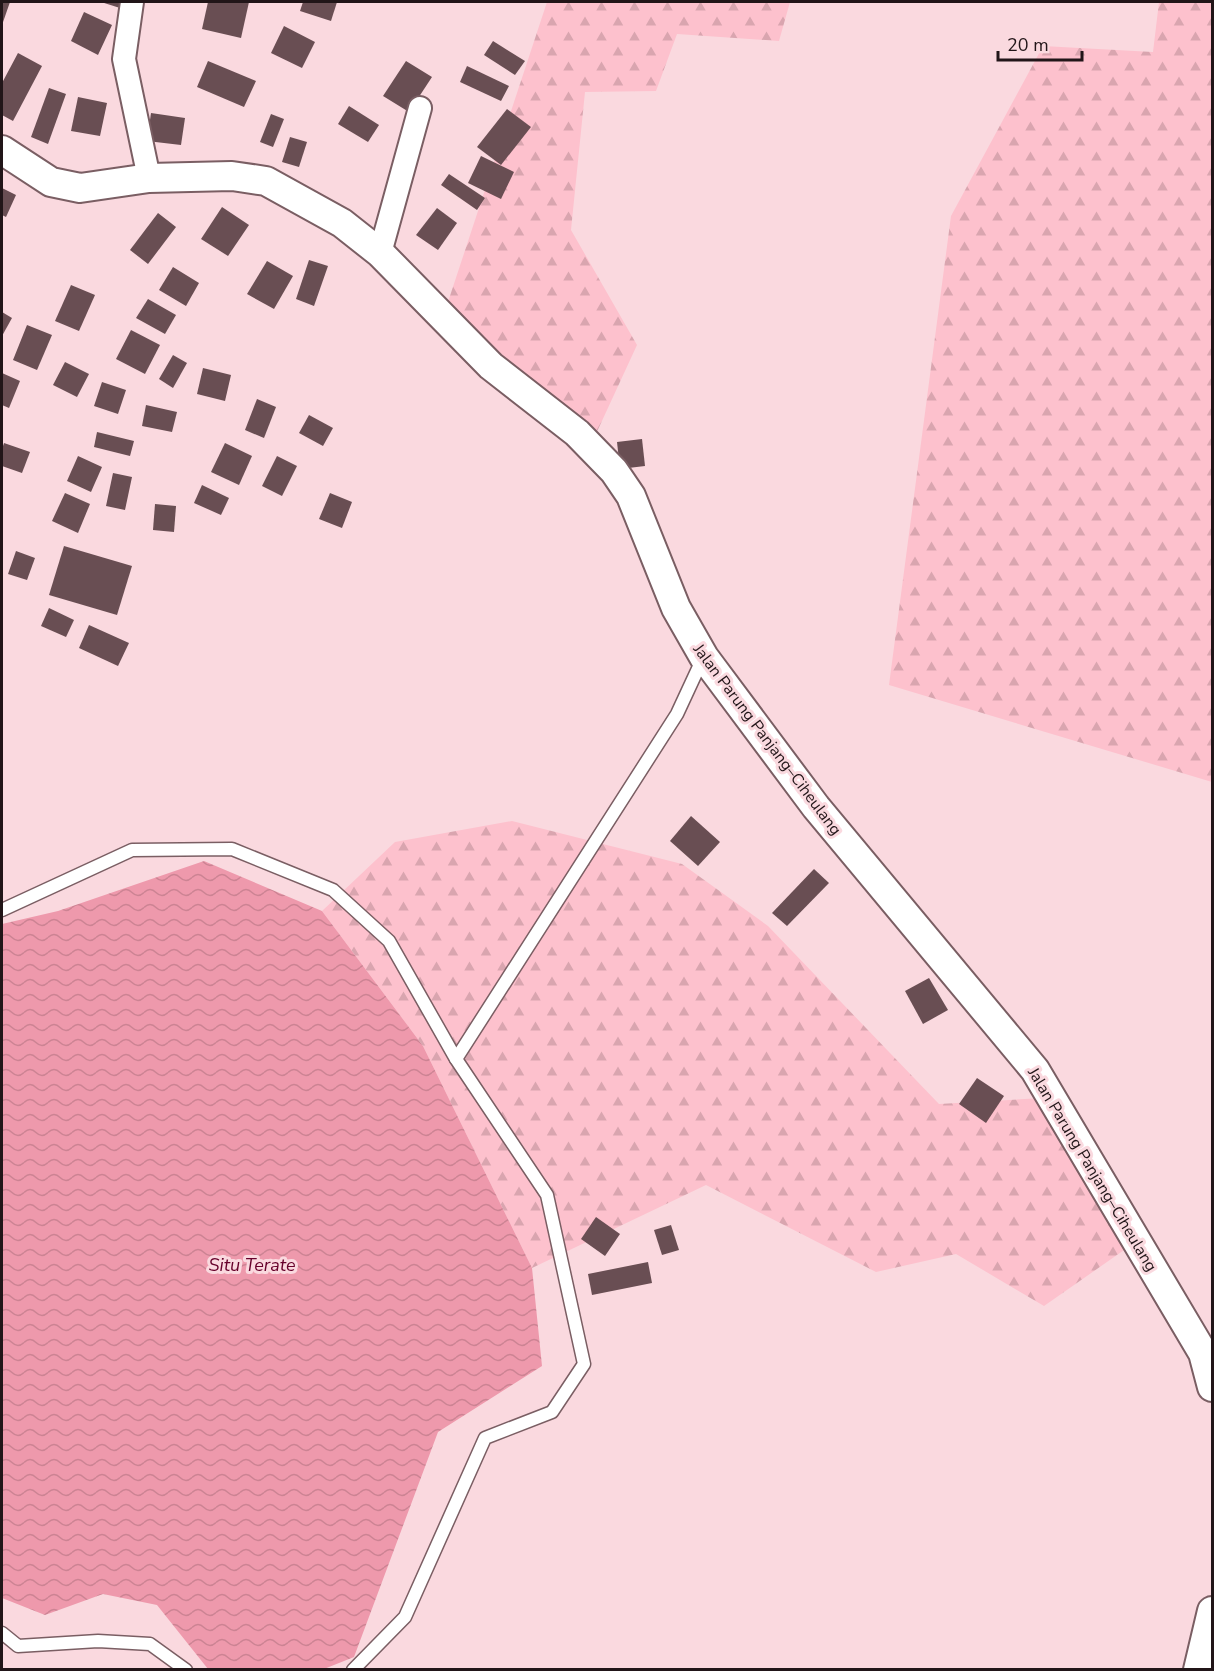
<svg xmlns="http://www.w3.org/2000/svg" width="1214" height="1671" viewBox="0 0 1214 1671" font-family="'Nunito Sans',sans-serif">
<defs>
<pattern id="forest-firs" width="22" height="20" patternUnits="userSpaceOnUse" patternTransform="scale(1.5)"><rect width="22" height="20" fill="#fdc1cd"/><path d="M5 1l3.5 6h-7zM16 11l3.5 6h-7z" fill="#d9a5af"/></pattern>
<pattern id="water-waves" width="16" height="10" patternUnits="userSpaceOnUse" patternTransform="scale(1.5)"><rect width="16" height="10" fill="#ee99ac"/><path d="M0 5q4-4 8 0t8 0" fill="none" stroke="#cc8393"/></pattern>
</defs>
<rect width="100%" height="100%" fill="#fad9df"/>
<g fill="url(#forest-firs)">
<path d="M547,2H790L779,41L677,34L656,91L585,92L571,230L637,345L589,449L446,308Z"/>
<path d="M1159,2H1212V782L889,685L951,216L1043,46L1153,52Z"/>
<path d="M512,821L682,864L768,926L939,1104L1059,1097L1147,1234L1044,1306L956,1254L876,1272L706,1185L532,1268L423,1046L322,911L395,842Z"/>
</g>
<path fill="url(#water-waves)" d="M204,861L322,911L423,1046L532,1268L542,1366L438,1432L354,1657L324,1669H208L157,1605L103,1594L45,1615L2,1598V924L58,911Z"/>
<g fill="#694e53">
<path d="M2,2H10L2,25Z"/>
<path d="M101,2H122L120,8Z"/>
<path d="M208,2H249L241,38L202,29Z"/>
<path d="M303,2H337L331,21L300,11Z"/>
<path d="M84,12L112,25L98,55L71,41Z"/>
<path d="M284,26L315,42L302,68L271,53Z"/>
<path d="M493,41L525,61L515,75L484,55Z"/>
<path d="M18,53L42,66L13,121L2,115V83Z"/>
<path d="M208,61L256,81L244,107L197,87Z"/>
<path d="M406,61L432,77L409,112L383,96Z"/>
<path d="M467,66L509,86L501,101L460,82Z"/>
<path d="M49,88L66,94L48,144L31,137Z"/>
<path d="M78,97L107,103L100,136L71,131Z"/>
<path d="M349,106L379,125L368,142L338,124Z"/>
<path d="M507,109L531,127L501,165L477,147Z"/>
<path d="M151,113L185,118L181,145L147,141Z"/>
<path d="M271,114L284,119L273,147L260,142Z"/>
<path d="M290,137L307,142L299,167L282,162Z"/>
<path d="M481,156L514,172L501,199L468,183Z"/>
<path d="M449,174L485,198L477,210L441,185Z"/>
<path d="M2,188L16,195L6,217L2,215Z"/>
<path d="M222,207L249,225L228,256L201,239Z"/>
<path d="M437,208L457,223L438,250L416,235Z"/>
<path d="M158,213L176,227L148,264L130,250Z"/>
<path d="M309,260L328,266L314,306L296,299Z"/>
<path d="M267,261L293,276L274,309L247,294Z"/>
<path d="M173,267L199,283L186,306L159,290Z"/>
<path d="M71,285L95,295L79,331L55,321Z"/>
<path d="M148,299L176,315L165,334L136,318Z"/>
<path d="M2,312L12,318L2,336Z"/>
<path d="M27,325L52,335L37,370L13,360Z"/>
<path d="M131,330L160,345L145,374L116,359Z"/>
<path d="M173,355L187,363L173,388L159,379Z"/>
<path d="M65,362L89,374L77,397L53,385Z"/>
<path d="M203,368L231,375L225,401L197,394Z"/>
<path d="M2,373L20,381L9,408L2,405Z"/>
<path d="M102,382L126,390L118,414L94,406Z"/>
<path d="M257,399L276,407L264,438L245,430Z"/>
<path d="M146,405L177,412L172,432L142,426Z"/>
<path d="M309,415L333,428L323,446L299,433Z"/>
<path d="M97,432L134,441L130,456L94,447Z"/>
<path d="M642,439L645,466L620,469L617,442Z"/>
<path d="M4,443L30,452L22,473L2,466V449Z"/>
<path d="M225,443L252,456L239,485L211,472Z"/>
<path d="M78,456L102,467L91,492L67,481Z"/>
<path d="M277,456L297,466L282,496L262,486Z"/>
<path d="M113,473L132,477L125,510L106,506Z"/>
<path d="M202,485L229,498L221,515L194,503Z"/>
<path d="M65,493L90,504L78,533L52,521Z"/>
<path d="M330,493L352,502L342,528L319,519Z"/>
<path d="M155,504L176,506L174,532L153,530Z"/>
<path d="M64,546L132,566L117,615L49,595Z"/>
<path d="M16,551L35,558L27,580L8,574Z"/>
<path d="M49,608L74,620L66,637L41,626Z"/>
<path d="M89,625L129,643L118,666L79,648Z"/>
<path d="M691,816L720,842L698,866L670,841Z"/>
<path d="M814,869L829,883L787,926L772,913Z"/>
<path d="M929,978L948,1010L923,1024L905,991Z"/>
<path d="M977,1078L1004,1096L986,1123L959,1104Z"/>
<path d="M596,1217L620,1234L605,1256L581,1239Z"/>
<path d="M671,1225L679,1250L662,1255L654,1230Z"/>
<path d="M648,1262L652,1283L592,1295L588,1274Z"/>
</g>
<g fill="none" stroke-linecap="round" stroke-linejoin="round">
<g stroke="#7a5e63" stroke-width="15">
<g id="service">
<path d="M2,910L132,850L232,849L333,890L389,941L456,1059L547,1195L584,1364L552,1412L485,1438L405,1617L353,1670"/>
<path d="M456,1059L677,714L703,658"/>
<path d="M2,1633L18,1646L98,1641L150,1644L186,1670"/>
</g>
</g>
<g stroke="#7a5e63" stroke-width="26">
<g id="minor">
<path d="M132,2L124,59L149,178"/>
<path d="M380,253L420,108"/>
</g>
</g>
<g stroke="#7a5e63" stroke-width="32">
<g id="tertiary">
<path d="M2,150L51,182L80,188L149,178L232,176L266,181L342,223L380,253L491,366L577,433L614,471L631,496L676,608L704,657L816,807L1035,1070L1203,1353L1212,1387"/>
<path d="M1198,1670L1212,1611"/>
</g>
</g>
<use href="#service" stroke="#fff" stroke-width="12"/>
<use href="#minor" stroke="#fff" stroke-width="22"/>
<use href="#tertiary" stroke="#fff" stroke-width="28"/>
</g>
<g text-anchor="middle" stroke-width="6" stroke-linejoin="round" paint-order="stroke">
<g font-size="16" fill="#211518" stroke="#fad9df">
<text transform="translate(768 739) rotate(53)" y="6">Jalan Parung Panjang–Ciheulang</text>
<text transform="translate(1093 1169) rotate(59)" y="6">Jalan Parung Panjang–Ciheulang</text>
</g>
<g font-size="18" font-style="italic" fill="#67002b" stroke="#fad9df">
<text x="252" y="1271">Situ Terate</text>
</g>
</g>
<rect width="1214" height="1671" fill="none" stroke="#211518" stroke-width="6"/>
<path d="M998 51v9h84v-9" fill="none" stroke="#211518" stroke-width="3"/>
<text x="1007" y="51" font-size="18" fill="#211518" stroke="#fad9df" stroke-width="4.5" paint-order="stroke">20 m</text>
</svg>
